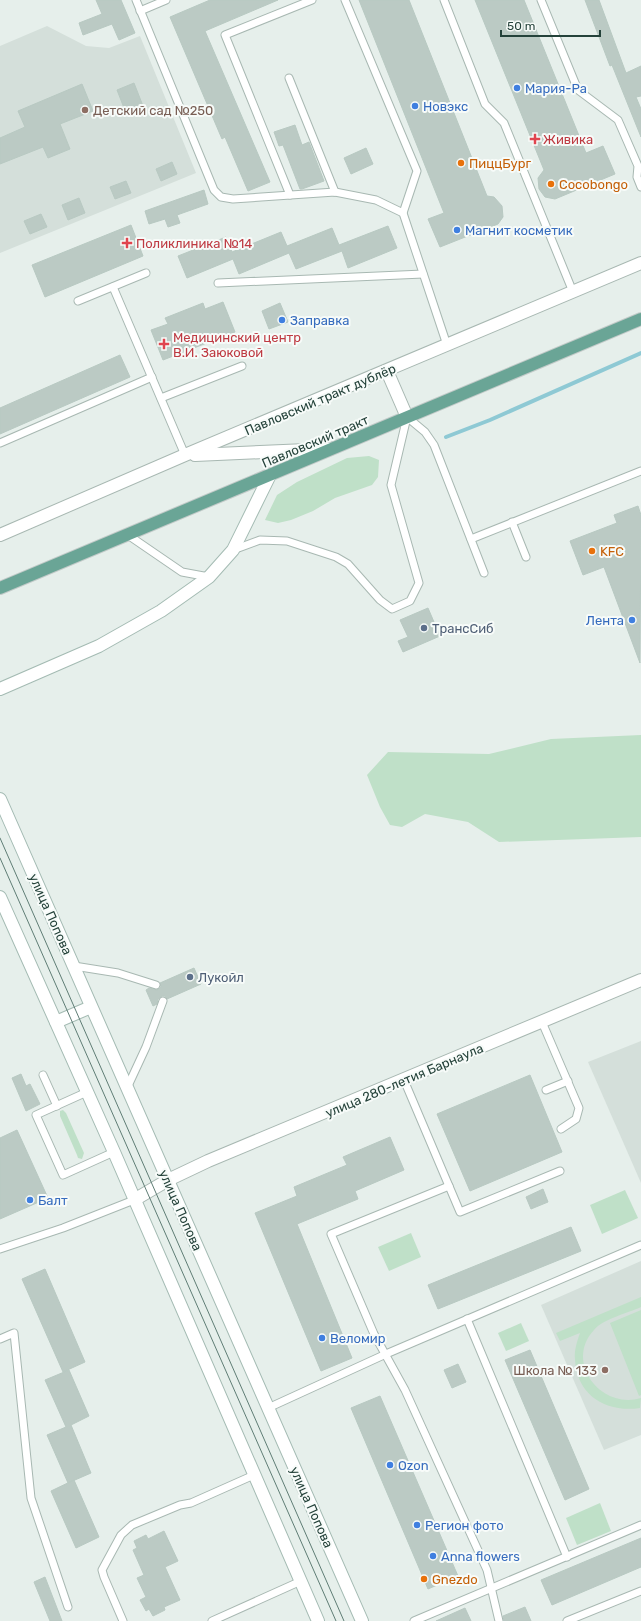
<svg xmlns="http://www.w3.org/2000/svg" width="641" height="1621" viewBox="0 0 641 1621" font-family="Rubik,sans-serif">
<rect width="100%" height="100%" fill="#e6efeb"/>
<g fill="#d4dfda">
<path d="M47,26L86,46L109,48L140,36L196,173L0,253V46Z"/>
<path d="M641,1041V1183L588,1062Z"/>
<path d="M641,1261V1435L604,1450L541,1305Z"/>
</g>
<g fill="#bfe0c8">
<path d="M369,456L379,460L378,477L372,485L335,498L313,511L291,520L278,523L265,520L277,495L297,482L347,458Z"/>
<path d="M641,735V837L499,842L468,822L425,814L402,827L390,825L380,807L367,775L388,752L489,754L551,739Z"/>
<path d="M63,1110L66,1113L84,1153L82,1159L78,1158L77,1155L60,1116V1111Z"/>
<path d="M625,1190L638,1218L602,1234L590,1205Z"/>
<path d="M411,1233L421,1257L389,1271L378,1247Z"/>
<path d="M641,1297V1307C628,1313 603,1319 594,1330C564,1362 601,1410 641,1398L640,1408C607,1413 577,1396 575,1360C574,1350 577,1342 580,1333L560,1341L556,1333Z"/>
<path d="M641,1310V1395L639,1396L610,1323Z"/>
<path d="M521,1323L529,1341L506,1351L498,1333Z"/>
<path d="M600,1503L611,1531L577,1545L566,1518Z"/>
</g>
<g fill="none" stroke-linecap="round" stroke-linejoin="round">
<path stroke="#8ec9d4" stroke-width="4" d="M446,437L490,420L641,353"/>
</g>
<g fill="#bbcac4" stroke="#b8c9c2">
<path d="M96,0H121L135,33L119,40L112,24L83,35L79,23L102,14Z"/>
<path d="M210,0H278L205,31L270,182L248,191L225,137L222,139L170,17Z"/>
<path d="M359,0H409L487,196L494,197L502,206L503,217L498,224L440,247L428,219L444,213Z"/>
<path d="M475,0H524L586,153L603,146L615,174L555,199L545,197L539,189L538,178L544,170Z"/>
<path d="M585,0H599L626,73L641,66V96L636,97L641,109V137L612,65L610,66Z"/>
<path d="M134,83L143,106L126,113L117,90Z"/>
<path d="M82,84L93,111L60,124L70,149L48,158L43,147L0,164V138L25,127L18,111Z"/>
<path d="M295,125L302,145L309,142L324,181L302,189H300L283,145L279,146L274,132Z"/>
<path d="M366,148L373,164L351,174L344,158Z"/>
<path d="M172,162L177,174L161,181L156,169Z"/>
<path d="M126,181L131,193L115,199L110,187Z"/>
<path d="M204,190L208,204L177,215L180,223L168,227L165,219L149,224L145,211Z"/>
<path d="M79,198L85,213L68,220L62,205Z"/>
<path d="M41,214L47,227L30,234L24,221Z"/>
<path d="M131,225L143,256L45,297L32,265Z"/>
<path d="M388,226L397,248L348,268L342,251L296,269L289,253L239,274L233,259L187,278L178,256L226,237L232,252L281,232L287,246L332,228L339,245Z"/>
<path d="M223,302L235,332L163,360L151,330L168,324L165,318L203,303L205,309Z"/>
<path d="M280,303L288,322L269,329L262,311Z"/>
<path d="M120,355L130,377L0,434V408Z"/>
<path d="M638,506L641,515L640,663L604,567L583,575L570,541L617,523L614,515Z"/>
<path d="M428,608L440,636L403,652L398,641L408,637L400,620Z"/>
<path d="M194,968L201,984L167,999L165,996H162L158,999L157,1004L153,1006L146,990L149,988L157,990L161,987L160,983Z"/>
<path d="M21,1074L26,1086L30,1084L40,1104L26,1111L12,1078Z"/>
<path d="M530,1075L562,1152L470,1191L437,1114Z"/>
<path d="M17,1130L48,1198L0,1219V1138Z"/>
<path d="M390,1137L404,1170L355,1191L358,1199L297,1224L352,1358L321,1371L255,1213L297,1196L294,1187L347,1165L343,1157Z"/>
<path d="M543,1189L548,1202L531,1209L526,1197Z"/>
<path d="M571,1227L581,1251L438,1309L428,1285Z"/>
<path d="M45,1269L85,1362L63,1372L22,1279Z"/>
<path d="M530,1350L589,1489L565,1500L505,1360Z"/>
<path d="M458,1364L466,1382L452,1388L444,1370Z"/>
<path d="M69,1370L89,1416L71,1425L91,1473L68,1483L47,1435L66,1427L45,1380Z"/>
<path d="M380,1396L458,1576L428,1589L351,1408Z"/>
<path d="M74,1480L99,1537L76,1548L51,1491Z"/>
<path d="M164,1531L178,1561L165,1567L180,1600L164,1607L165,1610L153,1616L149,1609L146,1611L140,1600L146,1597L137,1578L144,1575L133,1550L137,1548L134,1541L146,1535L148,1539Z"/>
<path d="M641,1538V1567L552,1605L541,1580Z"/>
<path d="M45,1577L62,1621H50L34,1582Z"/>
<path d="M525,1607L531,1621H504L503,1616Z"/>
<path d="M465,1608L471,1621H436Z"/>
</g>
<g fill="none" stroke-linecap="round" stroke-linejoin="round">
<g stroke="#a8b8b2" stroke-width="9">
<g id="service">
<path d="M136,0L214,190L221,197L233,199L335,192L376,200L403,213L447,345"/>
<path d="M345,0L417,171L403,213"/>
<path d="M444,0L485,104L504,123L573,292"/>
<path d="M541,0L578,90L618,120L638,166L637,177L641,187"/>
<path d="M140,11L166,0"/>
<path d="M289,78L335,192"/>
<path d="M290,195L225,35L312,0"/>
<path d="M218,283L423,274"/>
<path d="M113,287L185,455"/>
<path d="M78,301L146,273"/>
<path d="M161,398L242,366"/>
<path d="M0,443L152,377"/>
<path d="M512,522L526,557"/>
<path d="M128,535L182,572L209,577"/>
<path d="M471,539L641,471"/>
<path d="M233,550L260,540L287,541L336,557L348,564L380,600L392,609L410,601L419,583L391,485L407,417L425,432L434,445L484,573"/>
<path d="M74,966L118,973L156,985"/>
<path d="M542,1022L579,1108L576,1119L561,1129"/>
<path d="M43,1075L57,1106"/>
<path d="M404,1080L460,1212L560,1171"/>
<path d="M127,1088L146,1047L163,1001"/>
<path d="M546,1090L568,1081"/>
<path d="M87,1092L36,1115L63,1175L114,1152"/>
<path d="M449,1186L331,1234L374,1334L405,1390L487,1570L499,1621"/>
<path d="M0,1249L63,1228L134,1200"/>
<path d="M467,1319L567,1557"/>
<path d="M0,1339L14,1333L31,1498L68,1607"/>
<path d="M268,1408L386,1354L641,1245"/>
<path d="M123,1621L104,1577L102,1570L121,1535L132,1525L180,1505L191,1503L254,1475"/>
<path d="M212,1621L301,1581"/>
<path d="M414,1621L641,1525"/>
<path d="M567,1621L641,1591"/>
</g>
</g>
<g stroke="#a8b8b2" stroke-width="14">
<g id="minor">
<path d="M387,371L407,417"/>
<path d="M195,455L330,449"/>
<path d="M0,535L185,455L641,263"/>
<path d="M134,1200L168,1180L208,1161L641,980"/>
</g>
</g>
<g stroke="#a4bbb3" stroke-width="14">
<g id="secondary">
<path d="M0,689L99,646L161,611L209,577L233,550L270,475"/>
<path d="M0,799L362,1621"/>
<path d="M0,897L114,1152L318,1621"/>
<path d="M56,1022L91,1007"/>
</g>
</g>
<g stroke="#c2cac8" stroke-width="14">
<path id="primary" d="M0,588L641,319"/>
</g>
<use href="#service" stroke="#fff" stroke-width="7"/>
<use href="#minor" stroke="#fff" stroke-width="12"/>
<use href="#secondary" stroke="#fff" stroke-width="12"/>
<use href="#primary" stroke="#6aa596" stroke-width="12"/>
<g stroke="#5f7d75" stroke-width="1">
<path d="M0,838L344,1621"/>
<path d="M0,858L336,1621"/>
</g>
</g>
<g fill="#3f7fe0" stroke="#f7fbf9" stroke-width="1.5">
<circle cx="517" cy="88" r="4"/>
<circle cx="415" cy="106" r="4"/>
<circle cx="457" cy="230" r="4"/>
<circle cx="282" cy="320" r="4"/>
<circle cx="632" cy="620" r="4"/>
<circle cx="30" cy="1200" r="4"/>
<circle cx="322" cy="1338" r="4"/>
<circle cx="390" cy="1465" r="4"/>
<circle cx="417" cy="1525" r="4"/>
<circle cx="433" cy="1556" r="4"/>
</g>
<g fill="#8d6e63" stroke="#f7fbf9" stroke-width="1.5">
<circle cx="85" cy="110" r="4"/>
<circle cx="605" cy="1370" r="4"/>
</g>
<g fill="#e0444e" stroke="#f7fbf9" stroke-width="1.5">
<path d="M533 133h4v4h4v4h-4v4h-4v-4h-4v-4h4z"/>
<path d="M125 237h4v4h4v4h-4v4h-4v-4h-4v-4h4z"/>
<path d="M162 338h4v4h4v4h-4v4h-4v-4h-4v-4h4z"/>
</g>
<g fill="#e8710a" stroke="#f7fbf9" stroke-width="1.5">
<circle cx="461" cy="163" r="4"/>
<circle cx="551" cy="184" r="4"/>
<circle cx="592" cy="551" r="4"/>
<circle cx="424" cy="1579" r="4"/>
</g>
<g fill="#5c6f8a" stroke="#f7fbf9" stroke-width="1.5">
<circle cx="424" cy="628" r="4"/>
<circle cx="190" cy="977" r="4"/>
</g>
<g text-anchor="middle" stroke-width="4" stroke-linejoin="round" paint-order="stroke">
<g font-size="13" fill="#366cbe" stroke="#f7fbf9" text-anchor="start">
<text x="525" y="93">Мария-Ра</text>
<text x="423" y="111">Новэкс</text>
<text x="465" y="235">Магнит косметик</text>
<text x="290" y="325">Заправка</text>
<text x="624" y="625" text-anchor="end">Лента</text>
<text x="38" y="1205">Балт</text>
<text x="330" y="1343">Веломир</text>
<text x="398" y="1470">Ozon</text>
<text x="425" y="1530">Регион фото</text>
<text x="441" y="1561">Anna flowers</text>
</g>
<g font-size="13" fill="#785e54" stroke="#f7fbf9" text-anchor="start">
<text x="93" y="115">Детский сад №250</text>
<text x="597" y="1375" text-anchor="end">Школа № 133</text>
</g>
<g font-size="13" fill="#be3a42" stroke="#f7fbf9" text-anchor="start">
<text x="543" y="144">Живика</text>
<text x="136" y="248">Поликлиника №14</text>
<text x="173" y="342">Медицинский центр<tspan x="173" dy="15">В.И. Заюковой</tspan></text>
</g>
<g font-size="13" fill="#c56008" stroke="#f7fbf9" text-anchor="start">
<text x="469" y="168">ПиццБург</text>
<text x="559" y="189">Cocobongo</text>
<text x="600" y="556">KFC</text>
<text x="432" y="1584">Gnezdo</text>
</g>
<g font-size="13" fill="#24423a" stroke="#f7fbf9">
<text transform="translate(320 399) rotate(-23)" y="5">Павловский тракт дублёр</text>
<text transform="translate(315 441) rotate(-23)" y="5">Павловский тракт</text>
<text transform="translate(51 914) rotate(66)" y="5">улица Попова</text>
<text transform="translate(404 1080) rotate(-23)" y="5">улица 280-летия Барнаула</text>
<text transform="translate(181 1210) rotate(66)" y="5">улица Попова</text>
<text transform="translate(312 1507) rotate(66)" y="5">улица Попова</text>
</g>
<g font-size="13" fill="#4e5e75" stroke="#f7fbf9" text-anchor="start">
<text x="432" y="633">ТрансСиб</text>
<text x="198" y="982">Лукойл</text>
</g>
</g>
<path d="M501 30v6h99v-6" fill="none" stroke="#24423a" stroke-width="2"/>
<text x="507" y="30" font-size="12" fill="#24423a" stroke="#f7fbf9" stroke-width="3" paint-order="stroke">50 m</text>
</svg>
